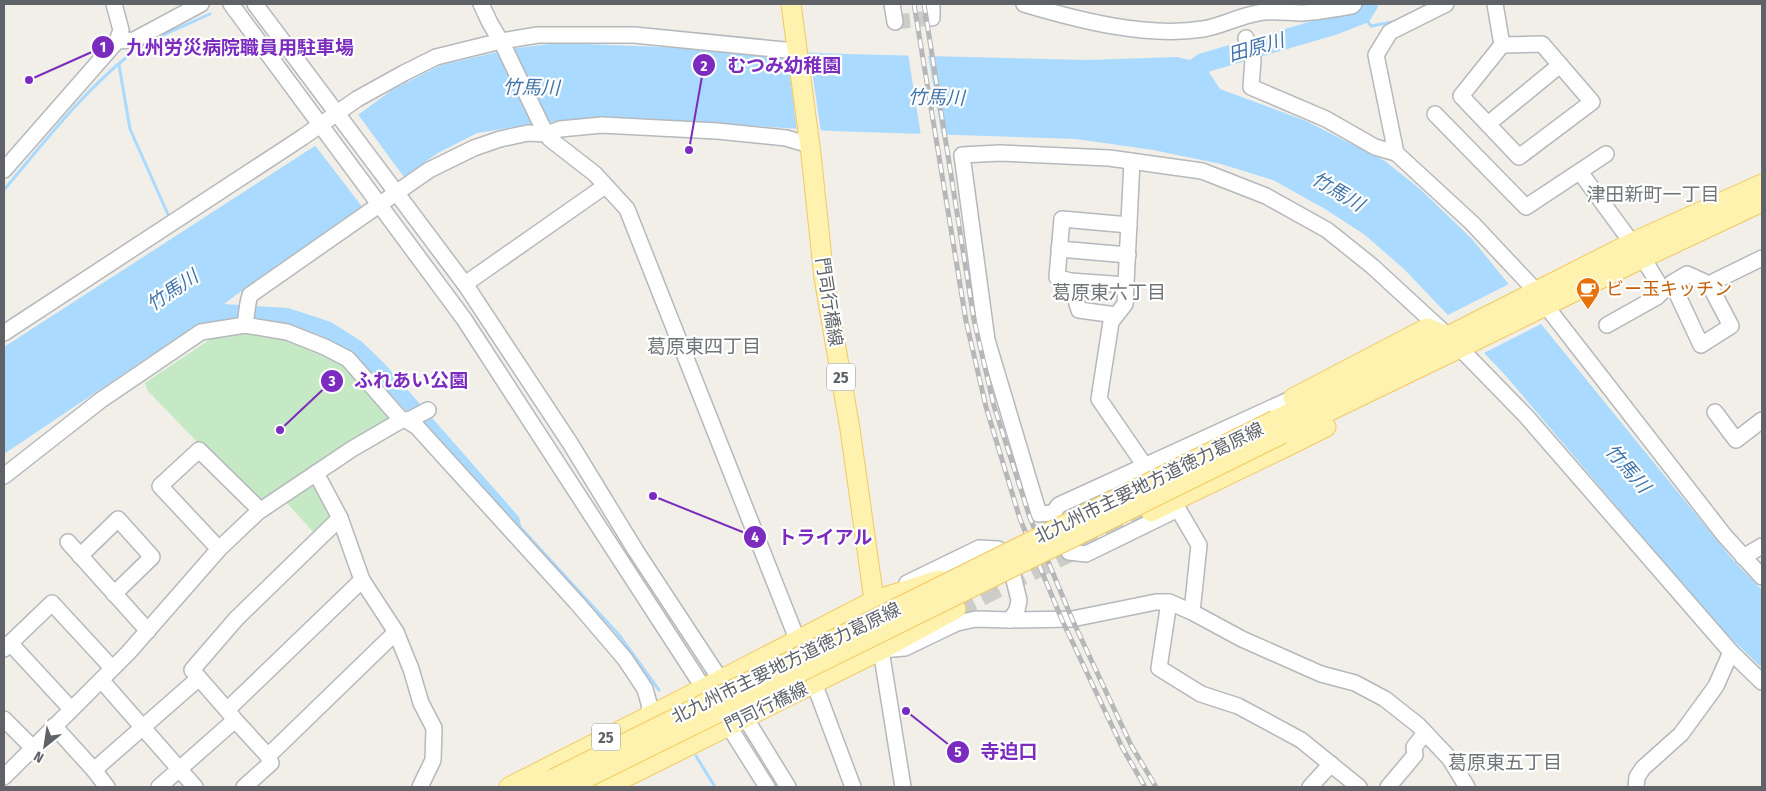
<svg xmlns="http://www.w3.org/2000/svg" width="1766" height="791" viewBox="0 0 1766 791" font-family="'Fira Sans Condensed','Noto Sans JP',sans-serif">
<rect width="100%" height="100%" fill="#f1efe8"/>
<g fill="#c5e8c5">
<path d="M242,331L287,336L343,361L392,418L258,505L147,390L145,383L218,334Z"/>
<path d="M315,480L333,521L316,535L285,501Z"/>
</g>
<path fill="#aadaff" d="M559,43L845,54L1088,60L1177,57L1203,63L1220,89L1306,121L1385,161L1420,189L1472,239L1733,560L1762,590V668L1716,624L1506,376L1404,269L1365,235L1325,209L1273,180L1221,164L1153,150L1076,139L832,131L634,118L558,121L514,127L477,133L438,153L255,281L224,304L288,308L331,322L361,341L384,363L519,517L522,529L516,528L376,379L337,343L316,334L285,324L260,320H232L212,322L190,329L4,454V347L321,142L392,90L441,65L516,48Z"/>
<g fill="#f1efe8">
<path d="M787,53L810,56L821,133L797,131Z"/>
<path d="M908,54L928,55L942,137L921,136Z"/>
<path d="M357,113L404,177L406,178L363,208L314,144Z"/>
<path d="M1511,283L1543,323L1482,354L1446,316Z"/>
</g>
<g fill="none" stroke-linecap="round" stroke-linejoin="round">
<g stroke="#aadaff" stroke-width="3">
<path d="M1362,14L1371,26L1393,22L1429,4"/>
<path d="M119,65L130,129L170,219"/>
<path d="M4,190C43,144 81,94 128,56C151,38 184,26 210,14"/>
<path d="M520,527L619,635L659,690"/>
<path d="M696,756L715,787"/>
</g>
<path stroke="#aadaff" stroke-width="20" d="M1182,78L1203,63L1334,25L1362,14L1368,4"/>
<path stroke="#ccccc8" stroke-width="15" stroke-dasharray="15 8" stroke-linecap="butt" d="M895,22L932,18"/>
<path stroke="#ccccc8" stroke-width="19" stroke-dasharray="19 9" stroke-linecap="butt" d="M956,609L1151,512"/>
<g stroke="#b5b8bc" stroke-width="18">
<g id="minor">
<path d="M114,4L121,30L117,41"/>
<path d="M231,4L464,319L710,698"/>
<path d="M255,4L467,287L570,443L636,551L726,688"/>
<path d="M481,4L490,23L503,45L542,126L550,139L595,174L627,209L797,639"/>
<path d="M892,4L895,22"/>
<path d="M932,4V18"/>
<path d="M1024,4C1078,20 1146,38 1203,29C1222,26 1239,16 1258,13C1272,10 1288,13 1303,13C1320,12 1336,9 1352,6L1354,4"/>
<path d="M1446,4L1390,32L1376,55L1396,153L1472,223L1535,290L1546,306L1724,535L1762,577"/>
<path d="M1495,4L1502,45L1461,96L1519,157L1592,102L1542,44L1502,45"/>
<path d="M1246,38L1253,60L1251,87L1326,119L1375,147L1396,153"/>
<path d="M1435,114L1526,207L1606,154"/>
<path d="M1488,124L1560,65"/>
<path d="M1132,161L1125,304L1111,322L1099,399L1145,466"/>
<path d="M4,170L117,41L134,40L201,4"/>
<path d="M1580,172L1643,258L1663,291L1672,283L1687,274L1709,284L1762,258"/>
<path d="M1059,249L1128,255"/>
<path d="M1070,281L1126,285"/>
<path d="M1672,283L1701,345L1731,326L1709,284"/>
<path d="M465,284L605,186"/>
<path d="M1116,315L1079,310L1070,281L1057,277L1062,219L1129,225"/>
<path d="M245,325L248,303L250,295L429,170L474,148L500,139L528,133L547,134L560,129L602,125L717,131L786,138L803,143"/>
<path d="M1607,325L1657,297L1663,291"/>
<path d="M4,333L303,137L357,99L404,73L436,57L501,41L538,35H634L785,50"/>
<path d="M1715,412L1736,440L1762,420"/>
<path d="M406,420L417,427L577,603L625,659L645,689L650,707L647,716"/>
<path d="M316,473L340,518L362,580L396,632L411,669L421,703L434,728L433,760L420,787"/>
<path d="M4,476L101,400L201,332L245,325L287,332L325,347L348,359L398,416L400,421"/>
<path d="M1178,509L1199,545L1192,612"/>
<path d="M1172,512L1086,554L1069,552L1053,513L1059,505L1293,398"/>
<path d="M1053,513L1039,514L987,340L962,155L1000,153L1109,158L1202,171L1266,196L1327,230L1372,266L1448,336L1526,416L1731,652L1762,682"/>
<path d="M68,542L148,631"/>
<path d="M219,549L160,486L199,450L260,510"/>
<path d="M80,556L118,519L152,557L114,594"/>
<path d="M1743,557L1762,546"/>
<path d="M1169,602L1159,668L1201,694L1238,706L1301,740L1359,787"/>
<path d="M1010,620L1072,619L1156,602H1169L1192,612L1242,639L1321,674L1355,683L1385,699L1418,725L1450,759L1467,787"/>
<path d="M10,643L71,709"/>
<path d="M4,649L52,603L112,668"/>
<path d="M199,678L227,710"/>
<path d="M102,681L195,787"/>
<path d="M814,683L853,787"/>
<path d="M740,709L788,787"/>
<path d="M723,717L767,787"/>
<path d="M4,719L33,748"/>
<path d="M235,720L268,756L396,632"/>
<path d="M54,726L94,770L199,678L192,670L236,619L340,518"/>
<path d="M94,770L107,787"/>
<path d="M4,777L128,653L219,549L258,512L352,449L400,421L411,419L428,410"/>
<path d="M159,787L235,720L227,710L362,580"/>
<path d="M244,787L271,763L268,756"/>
<path d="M903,787L881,650L905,648L957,623L976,619L1010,620L1017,610L1019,600L1008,556L998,549L979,548L907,583"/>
<path d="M1310,787L1331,764"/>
<path d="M1388,787L1415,755L1414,747L1425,733"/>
<path d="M1636,787L1637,777L1643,768L1681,734L1716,686L1731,652"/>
</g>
</g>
<g stroke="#f2c960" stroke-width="21">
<g id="major">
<path d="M791,4L811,154L824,278L850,429L881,650"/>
<path d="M1293,398L1427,328L1448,336"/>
<path d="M1275,420L1448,336L1631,243L1762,184"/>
<path d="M1282,434L1460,348L1643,258L1762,202"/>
<path d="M1151,512L1290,445L1326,427"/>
<path d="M509,787L720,680L875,600L939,580"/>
<path d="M538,787L553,779"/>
<path d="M606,787L881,650L956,609"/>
</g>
</g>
<use href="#minor" stroke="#fff" stroke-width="15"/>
<use href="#major" stroke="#fff2af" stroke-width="19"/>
<g stroke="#b6b7b8" stroke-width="5">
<g id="rail">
<path d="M914,4L966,321L986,407L1020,519L1062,620L1122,747L1145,787"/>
<path d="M924,4L974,320L994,406L1030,518L1072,619L1131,745L1156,787"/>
</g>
</g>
<use href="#rail" stroke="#fff" stroke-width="3" stroke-dasharray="9" stroke-linecap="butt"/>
<g stroke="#f2c960" stroke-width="21" stroke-linecap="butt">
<g id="major-bridge">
<path d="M553,779L1275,420"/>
<path d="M568,787L1282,434"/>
</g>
</g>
<use href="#major-bridge" stroke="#fff2af" stroke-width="19"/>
</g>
<defs>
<g id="cafe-pin" transform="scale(1.25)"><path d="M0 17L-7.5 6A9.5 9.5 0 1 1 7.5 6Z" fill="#e8710a" stroke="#fff"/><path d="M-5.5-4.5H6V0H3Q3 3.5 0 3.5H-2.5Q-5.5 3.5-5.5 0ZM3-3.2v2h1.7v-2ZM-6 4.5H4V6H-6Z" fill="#fff"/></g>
</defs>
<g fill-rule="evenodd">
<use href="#cafe-pin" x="1588" y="289"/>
</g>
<g text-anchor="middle" stroke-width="4.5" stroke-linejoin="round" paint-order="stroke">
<g fill="#fff" stroke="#8f9295" stroke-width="1">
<rect x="827" y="363.5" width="28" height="27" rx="4"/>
<rect x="592" y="723.5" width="28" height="27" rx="4"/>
</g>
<g font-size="16" font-weight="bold" fill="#5f6368">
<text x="841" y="383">25</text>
<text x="606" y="743">25</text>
</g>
<g font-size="18" fill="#c56008" stroke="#fff" text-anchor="start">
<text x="1606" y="295">ビー玉キッチン</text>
</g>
<g font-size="18" fill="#5f6368" stroke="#fff">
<text transform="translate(829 302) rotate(81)" y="6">門司行橋線</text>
<text transform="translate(1149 483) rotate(-26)" y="6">北九州市主要地方道徳力葛原線</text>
<text transform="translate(786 663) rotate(-26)" y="6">北九州市主要地方道徳力葛原線</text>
<text transform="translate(766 707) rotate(-26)" y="6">門司行橋線</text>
</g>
<g font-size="19" font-style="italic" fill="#4174aa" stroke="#fff">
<text transform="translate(1256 47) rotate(-16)" y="7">田原川</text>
<text transform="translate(531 87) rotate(1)" y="7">竹馬川</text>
<text transform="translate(936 97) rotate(1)" y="7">竹馬川</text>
<text transform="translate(1338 191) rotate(31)" y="7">竹馬川</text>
<text transform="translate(172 290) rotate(-34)" y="7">竹馬川</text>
<text transform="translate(1628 468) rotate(49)" y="7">竹馬川</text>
</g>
<g font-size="19" fill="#70757a" stroke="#fff">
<text x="1653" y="201">津田新町一丁目</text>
<text x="1109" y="299">葛原東六丁目</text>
<text x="704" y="353">葛原東四丁目</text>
<text x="1505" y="769">葛原東五丁目</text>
</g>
</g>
<path fill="none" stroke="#7b2cbf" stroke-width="2" d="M29 80L103 47M689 150L704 65M280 430L332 381M653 496L755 537M906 711L958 752"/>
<g fill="#7b2cbf" stroke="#fff" stroke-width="2">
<circle cx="29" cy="80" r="5"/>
<circle cx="689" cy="150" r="5"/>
<circle cx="280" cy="430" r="5"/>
<circle cx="653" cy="496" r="5"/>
<circle cx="906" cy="711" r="5"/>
<circle cx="103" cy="47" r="12"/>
<circle cx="704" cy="65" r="12"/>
<circle cx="332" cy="381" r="12"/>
<circle cx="755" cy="537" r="12"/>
<circle cx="958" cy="752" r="12"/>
</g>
<g font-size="15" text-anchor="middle" font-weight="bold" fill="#fff">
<text x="103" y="52">1</text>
<text x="704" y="71">2</text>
<text x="332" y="386">3</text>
<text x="755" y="542">4</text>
<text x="958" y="757">5</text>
</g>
<g font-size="19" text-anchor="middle" font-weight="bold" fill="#7b2cbf" stroke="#fff" stroke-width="4.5" stroke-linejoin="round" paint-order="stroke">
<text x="240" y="54">九州労災病院職員用駐車場</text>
<text x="784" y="72">むつみ幼稚園</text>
<text x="411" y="387">ふれあい公園</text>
<text x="825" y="544">トライアル</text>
<text x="1009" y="758">寺迫口</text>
</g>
<rect width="1766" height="791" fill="none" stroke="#5f6368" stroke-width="10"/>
<g transform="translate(45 746) rotate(210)" stroke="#ffffff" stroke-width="4" paint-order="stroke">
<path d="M0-4L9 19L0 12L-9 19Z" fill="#5f6368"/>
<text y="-8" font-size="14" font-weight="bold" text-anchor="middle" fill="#5f6368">N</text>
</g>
</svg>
